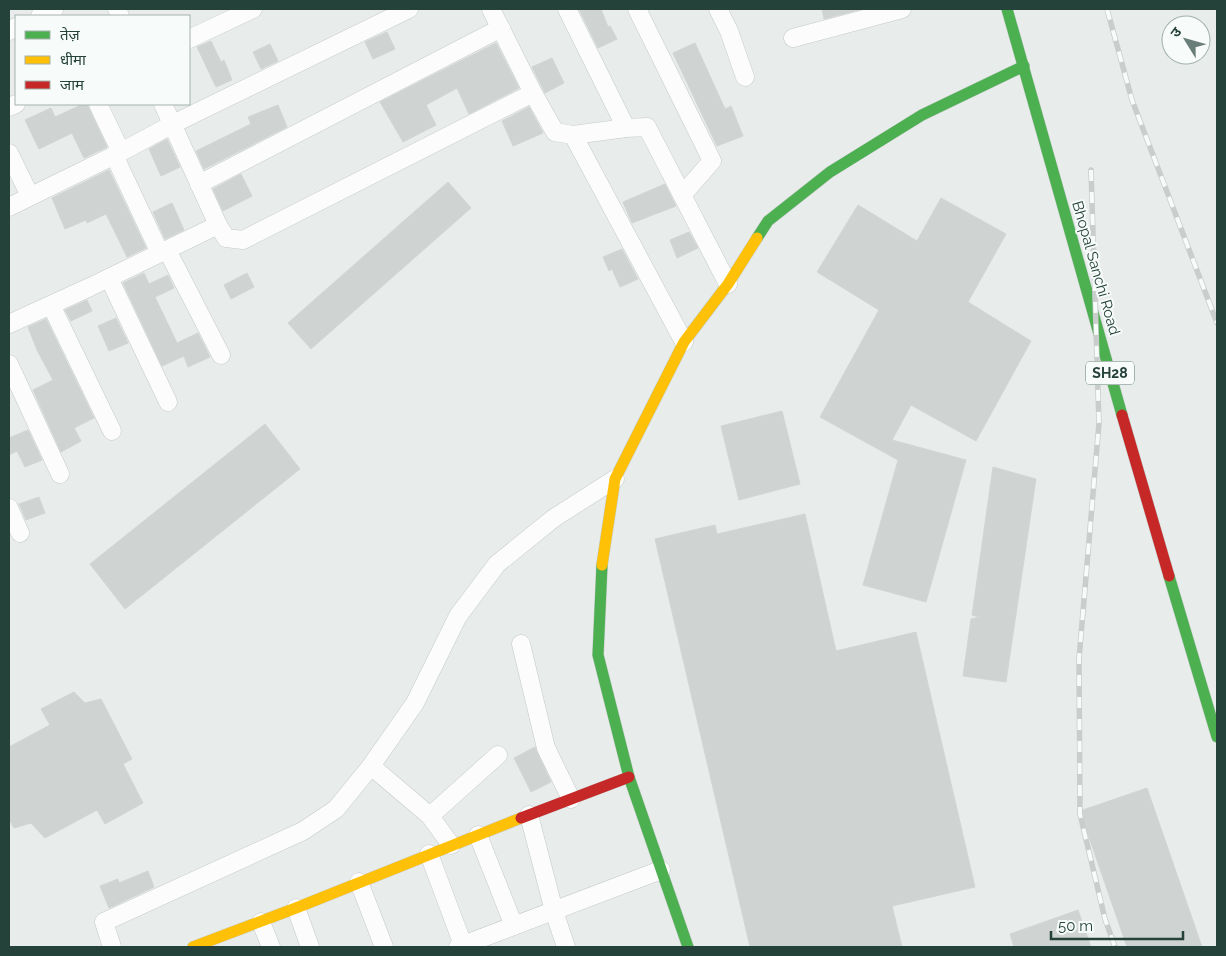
<svg xmlns="http://www.w3.org/2000/svg" width="1226" height="956" viewBox="0 0 1226 956" font-family="Raleway,'Noto Sans Devanagari',sans-serif">
<rect width="100%" height="100%" fill="#e8edeb"/>
<g fill="#cfd4d2" stroke="#d1d6d4">
<path d="M579,9H601L608,27L610,26L617,39L598,48Z"/>
<path d="M822,9H862L824,19Z"/>
<path d="M387,32L395,49L373,59L365,42Z"/>
<path d="M211,41L221,62L224,60L232,80L216,87L197,47Z"/>
<path d="M496,43L519,88L469,114L457,88L426,105L436,125L403,142L380,102Z"/>
<path d="M695,43L725,109L731,106L743,136L717,146L673,53Z"/>
<path d="M270,44L278,61L261,69L253,52Z"/>
<path d="M552,58L564,83L545,93L532,67Z"/>
<path d="M83,104H87L107,147L84,158L72,133L39,149L25,120L51,108L55,117Z"/>
<path d="M278,105L287,127L204,169L196,151L251,124L248,117Z"/>
<path d="M529,107L543,133L513,146L502,121Z"/>
<path d="M167,139L180,167L161,176L149,149Z"/>
<path d="M109,170L146,248L127,257L106,214L87,223L86,220L65,229L52,198Z"/>
<path d="M241,174L252,196L223,211L213,189Z"/>
<path d="M448,182L471,208L311,349L288,323Z"/>
<path d="M665,184L676,206L632,223L623,202Z"/>
<path d="M941,198L1006,234L968,302L1031,341L976,441L911,405L892,440L966,460L926,602L863,585L898,460L820,417L879,310L817,272L858,205L917,241Z"/>
<path d="M172,203L184,230L165,239L153,212Z"/>
<path d="M689,232L698,248L677,258L670,240Z"/>
<path d="M622,249L638,279L620,287L612,269L609,271L603,257Z"/>
<path d="M144,273L149,284L168,275L174,288L155,297L177,343L198,333L210,357L188,367L184,356L162,366L123,283Z"/>
<path d="M247,273L254,287L231,299L224,285Z"/>
<path d="M87,300L92,311L71,321L65,310Z"/>
<path d="M116,318L128,343L109,351L98,326Z"/>
<path d="M46,319L94,418L74,428L81,441L61,452L33,390L53,380L37,350L28,327Z"/>
<path d="M782,411L800,484L739,500L721,426Z"/>
<path d="M265,424L300,469L125,609L90,564Z"/>
<path d="M28,430L42,460L25,467L17,451L9,455V438Z"/>
<path d="M993,467L1036,479L1006,682L963,676L971,619L980,617L972,615Z"/>
<path d="M39,497L45,513L26,520L19,504Z"/>
<path d="M805,514L836,651L916,632L975,887L892,906L902,947H750L655,539L715,525L717,534Z"/>
<path d="M74,692L85,703L101,699L132,759L123,764L143,803L105,824L97,810L45,838L31,823L14,828L9,819V747L50,725L41,709Z"/>
<path d="M535,747L551,782L531,792L514,758Z"/>
<path d="M1147,788L1202,947H1127L1080,811Z"/>
<path d="M148,871L154,887L109,908L100,886L118,879L119,883Z"/>
<path d="M1078,910L1091,947H1014L1010,934Z"/>
</g>
<g fill="none" stroke-linecap="round" stroke-linejoin="round">
<g stroke="#c5cac8" stroke-width="19">
<g id="street">
<path d="M117,9L120,16"/>
<path d="M491,9L533,93L555,132L573,135L684,342"/>
<path d="M567,9L626,128L647,127L728,284"/>
<path d="M637,9L712,161L683,194"/>
<path d="M718,9L729,31L745,77"/>
<path d="M40,16L54,10"/>
<path d="M9,31L16,27"/>
<path d="M793,38L902,9"/>
<path d="M189,39L253,9"/>
<path d="M98,104L121,152"/>
<path d="M163,104L218,225L226,238L243,240L533,93"/>
<path d="M9,107L16,104"/>
<path d="M573,135L626,128"/>
<path d="M9,153L30,196"/>
<path d="M114,155L160,253"/>
<path d="M199,184L501,28"/>
<path d="M9,207L121,152L173,124L409,9"/>
<path d="M167,250L221,355"/>
<path d="M109,278L168,402"/>
<path d="M51,305L112,431"/>
<path d="M9,324L90,287L218,225"/>
<path d="M9,364L60,474"/>
<path d="M9,508L20,533"/>
<path d="M521,644L546,748L571,799"/>
<path d="M371,766L430,816L451,845"/>
<path d="M529,815L554,911L566,947"/>
<path d="M430,816L498,755"/>
<path d="M478,835L514,926"/>
<path d="M429,854L463,945"/>
<path d="M359,882L384,947"/>
<path d="M296,908L310,947"/>
<path d="M261,922L271,947"/>
<path d="M112,947L104,922L303,831L336,809L371,766L415,703L458,616L497,564L554,518L615,479"/>
<path d="M458,947L661,870"/>
</g>
</g>
<g stroke="#c3cbc8" stroke-width="12">
<g id="fast">
<path d="M1007,9L1122,415"/>
<path d="M757,238L768,221L830,172L922,115L1024,66"/>
<path d="M602,565L598,655L629,777L688,947"/>
<path d="M1169,576L1217,737"/>
</g>
</g>
<g stroke="#c3cbc8" stroke-width="12">
<g id="slow">
<path d="M602,565L615,479L684,342L728,284L757,238"/>
<path d="M193,947L296,908L521,818"/>
</g>
</g>
<g stroke="#c3cbc8" stroke-width="12">
<g id="jam">
<path d="M1122,415L1169,576"/>
<path d="M521,818L629,777"/>
</g>
</g>
<use href="#street" stroke="#fcfcfc" stroke-width="18"/>
<use href="#fast" stroke="#4caf50" stroke-width="11"/>
<use href="#slow" stroke="#ffc107" stroke-width="11"/>
<use href="#jam" stroke="#c62828" stroke-width="11"/>
<g stroke="#c9cdcc" stroke-width="5.5">
<g id="rail">
<path d="M1107,9L1132,100L1217,323"/>
<path d="M1091,170L1099,423L1079,659L1080,814L1105,919L1115,947"/>
</g>
</g>
<use href="#rail" stroke="#f7fbf9" stroke-width="4" stroke-dasharray="11" stroke-linecap="butt"/>
</g>
<g text-anchor="middle" stroke-width="4" stroke-linejoin="round" paint-order="stroke">
<rect fill="#f7fbf9" stroke="#637a73" stroke-width="1" x="1086" y="361.5" width="48" height="23" rx="4"/>
<g font-size="14" font-weight="bold" fill="#24423a">
<text x="1110" y="378">SH28</text>
</g>
<g font-size="15" fill="#24423a" stroke="#f7fbf9">
<text transform="translate(1096 268) rotate(74)" y="5">Bhopal Sanchi Road</text>
</g>
</g>
<rect width="1226" height="956" fill="none" stroke="#24423a" stroke-width="20"/>
<rect x="15" y="15" width="175" height="90" fill="#f7fbf9" stroke="#a3b1ad"/>
<rect x="25" y="31" width="25" height="8" fill="#4caf50" stroke="#a3b1ad"/>
<text x="60" y="40" font-size="15" fill="#24423a">तेज़</text>
<rect x="25" y="56" width="25" height="8" fill="#ffc107" stroke="#a3b1ad"/>
<text x="60" y="65" font-size="15" fill="#24423a">धीमा</text>
<rect x="25" y="81" width="25" height="8" fill="#c62828" stroke="#a3b1ad"/>
<text x="60" y="90" font-size="15" fill="#24423a">जाम</text>
<g transform="translate(1186 40) rotate(307)"><circle r="24" fill="#f7fbf9" stroke="#a3b1ad"/>
<path d="M0-4L9 19L0 12L-9 19Z" fill="#697e78"/>
<text y="-8" font-size="14" font-weight="bold" text-anchor="middle" fill="#24423a">उ</text>
</g>
<path d="M1051 931v8h132v-8" fill="none" stroke="#24423a" stroke-width="2.5"/>
<text x="1058" y="931" font-size="15" fill="#24423a" stroke="#f7fbf9" stroke-width="4" paint-order="stroke">50 m</text>
</svg>
